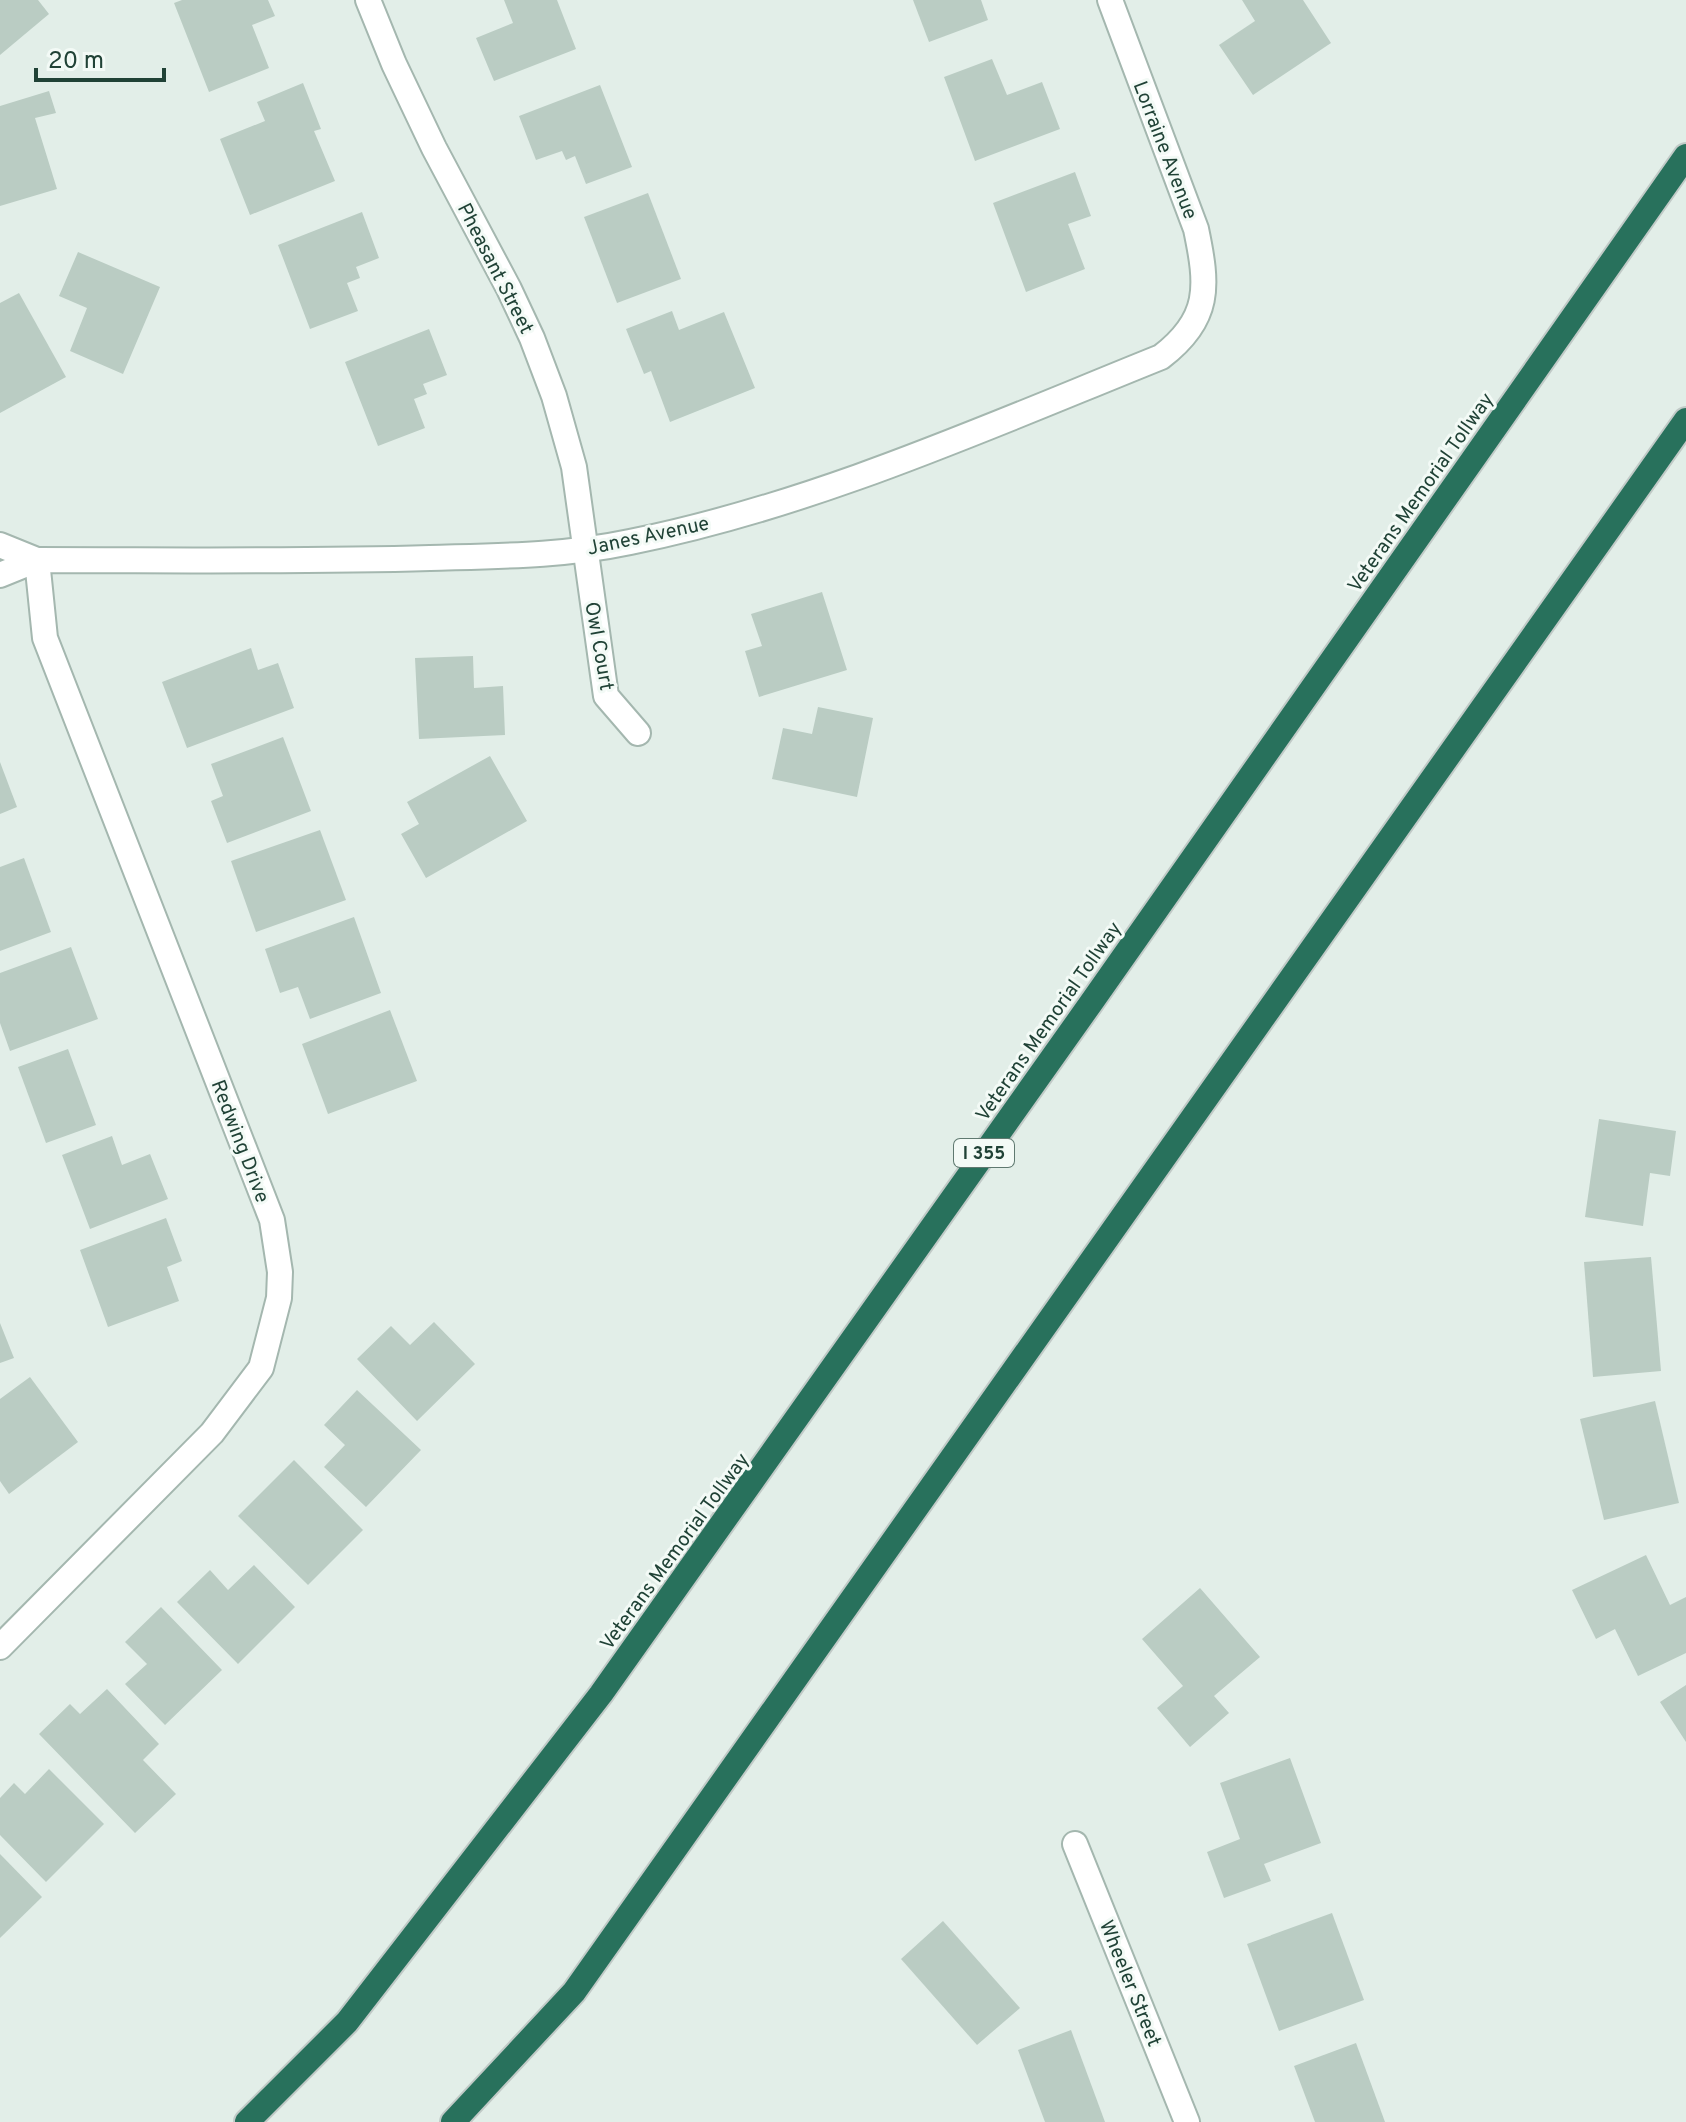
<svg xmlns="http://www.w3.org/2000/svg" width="1686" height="2122" viewBox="0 0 1686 2122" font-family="Overpass,sans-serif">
<rect width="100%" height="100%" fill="#e2eee8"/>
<g fill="#baccc3">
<path d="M0,0H38L49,14L0,55Z"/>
<path d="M182,0H268L275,16L252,25L269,68L209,92L174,3Z"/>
<path d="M504,0H557L576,49L494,81L476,38L513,23Z"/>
<path d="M913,0H981L988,20L929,42Z"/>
<path d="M1242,0H1303L1331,43L1253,95L1219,45L1255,21Z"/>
<path d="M992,59L1007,95L1042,82L1060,129L975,161L944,77Z"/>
<path d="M303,83L321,129L314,131L335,181L250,215L220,139L265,121L257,102Z"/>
<path d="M600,85L632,167L586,184L575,156L566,160L562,151L536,160L519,116Z"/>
<path d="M49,91L56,113L35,118L57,189L0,206V106Z"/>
<path d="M1075,172L1091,216L1068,224L1085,269L1026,292L993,203Z"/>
<path d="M648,193L681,279L617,303L584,217Z"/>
<path d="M362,212L379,258L356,267L360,278L347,283L358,311L310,329L278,245Z"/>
<path d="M78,252L160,287L123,374L70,351L87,308L59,296Z"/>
<path d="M19,293L66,377L0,413V303Z"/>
<path d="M672,311L679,330L724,312L755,388L670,422L651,371L644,374L626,329Z"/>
<path d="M429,329L447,375L423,384L427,394L414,399L425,428L378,446L345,362Z"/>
<path d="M822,592L847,670L759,697L745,651L762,646L751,614Z"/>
<path d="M251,648L258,670L278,663L294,708L187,748L162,682Z"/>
<path d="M473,656L474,688L503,686L505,735L419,739L415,658Z"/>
<path d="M818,707L873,718L857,797L772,779L783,728L812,734Z"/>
<path d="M283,737L311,811L227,843L211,801L223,796L211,764Z"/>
<path d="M490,756L527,821L426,878L401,834L419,824L407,802Z"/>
<path d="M0,762L17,807L0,814Z"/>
<path d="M320,830L346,900L256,932L231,861Z"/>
<path d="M24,858L51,932L0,951V867Z"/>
<path d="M354,917L381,993L310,1019L298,987L280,993L265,949Z"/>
<path d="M71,947L98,1019L10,1051L0,1023V973Z"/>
<path d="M390,1010L417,1081L328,1114L302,1044Z"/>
<path d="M68,1049L96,1125L46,1143L18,1067Z"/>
<path d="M1599,1119L1676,1131L1670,1176L1650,1173L1643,1226L1585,1217Z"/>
<path d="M112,1136L122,1165L150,1154L168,1199L90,1229L62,1155Z"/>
<path d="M166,1218L182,1261L167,1267L179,1301L108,1327L80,1250Z"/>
<path d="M1651,1257L1661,1371L1593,1377L1584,1262Z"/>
<path d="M434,1322L475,1364L417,1421L357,1359L391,1326L410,1345Z"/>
<path d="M0,1323L14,1358L0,1363Z"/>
<path d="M30,1377L78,1442L9,1494L0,1481V1399Z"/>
<path d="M357,1390L421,1450L366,1507L324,1467L345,1445L324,1425Z"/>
<path d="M1655,1401L1679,1503L1604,1520L1580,1419Z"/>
<path d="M294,1460L363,1530L308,1585L238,1516Z"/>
<path d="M1646,1555L1670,1605L1686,1597V1653L1638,1676L1615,1629L1596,1639L1572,1590Z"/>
<path d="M254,1565L295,1607L238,1664L177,1602L210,1570L228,1590Z"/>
<path d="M1200,1588L1260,1657L1214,1696L1229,1713L1190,1747L1157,1708L1183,1686L1142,1639Z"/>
<path d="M161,1607L222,1670L165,1725L125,1684L147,1664L125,1642Z"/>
<path d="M1686,1685V1742L1660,1702Z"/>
<path d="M107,1689L159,1744L143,1760L176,1794L135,1833L39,1734L70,1704L80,1714Z"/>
<path d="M1290,1758L1321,1843L1264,1864L1271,1881L1224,1898L1207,1852L1240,1839L1220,1783Z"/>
<path d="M49,1769L104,1824L46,1882L0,1835V1798L14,1783L25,1794Z"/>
<path d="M0,1854L42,1897L0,1938Z"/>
<path d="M1332,1913L1364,2000L1279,2031L1247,1944Z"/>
<path d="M943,1921L1020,2008L977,2045L901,1959Z"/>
<path d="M1071,2030L1105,2122H1045L1018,2050Z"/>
<path d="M1356,2043L1385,2122H1315L1294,2066Z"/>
</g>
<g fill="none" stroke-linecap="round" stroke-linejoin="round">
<g stroke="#a4b7af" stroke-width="28">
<g id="minor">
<path d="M368,0L394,64L434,148L509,289L532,338L554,396L574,467L606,696L638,733"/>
<path d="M0,545L37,560"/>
<path d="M0,575L37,560C168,560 299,562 430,558C497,556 564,556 630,542C814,505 987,427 1161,357C1211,319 1208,286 1196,229L1110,0"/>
<path d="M0,1647L212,1433L261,1368L279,1298L280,1272L272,1220L45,638L37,560"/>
<path d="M1075,1844L1187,2122"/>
</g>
</g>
<g stroke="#c1cac7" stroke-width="28">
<g id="highway">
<path d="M247,2122L347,2022L601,1694L1091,1003L1686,156"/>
<path d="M453,2122L574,1992L1686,420"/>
</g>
</g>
<use href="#minor" stroke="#fff" stroke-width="24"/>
<use href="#highway" stroke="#28715c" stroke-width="24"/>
</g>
<g text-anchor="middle" stroke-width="6" stroke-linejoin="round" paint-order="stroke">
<rect fill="#f3faf6" stroke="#5f7970" stroke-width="2" x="954" y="1139" width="60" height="28" rx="6"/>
<g font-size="18" font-weight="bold" fill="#204236">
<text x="984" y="1159">I 355</text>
</g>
<g font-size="20" fill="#204236" stroke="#f3faf6">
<text transform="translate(1166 150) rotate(69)" y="7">Lorraine Avenue</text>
<text transform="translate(496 268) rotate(63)" y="7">Pheasant Street</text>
<text transform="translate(1420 492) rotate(-55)" y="7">Veterans Memorial Tollway</text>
<text transform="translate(648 535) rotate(-12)" y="7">Janes Avenue</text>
<text transform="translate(600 646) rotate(80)" y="7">Owl Court</text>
<text transform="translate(1048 1021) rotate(-55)" y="7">Veterans Memorial Tollway</text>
<text transform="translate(241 1141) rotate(69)" y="7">Redwing Drive</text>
<text transform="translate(674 1551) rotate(-54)" y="7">Veterans Memorial Tollway</text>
<text transform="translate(1131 1983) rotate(68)" y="7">Wheeler Street</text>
</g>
</g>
<path d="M36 68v12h128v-12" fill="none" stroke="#204236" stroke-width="4"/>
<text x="48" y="68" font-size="24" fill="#204236" stroke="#f3faf6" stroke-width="6" paint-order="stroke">20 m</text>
</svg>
